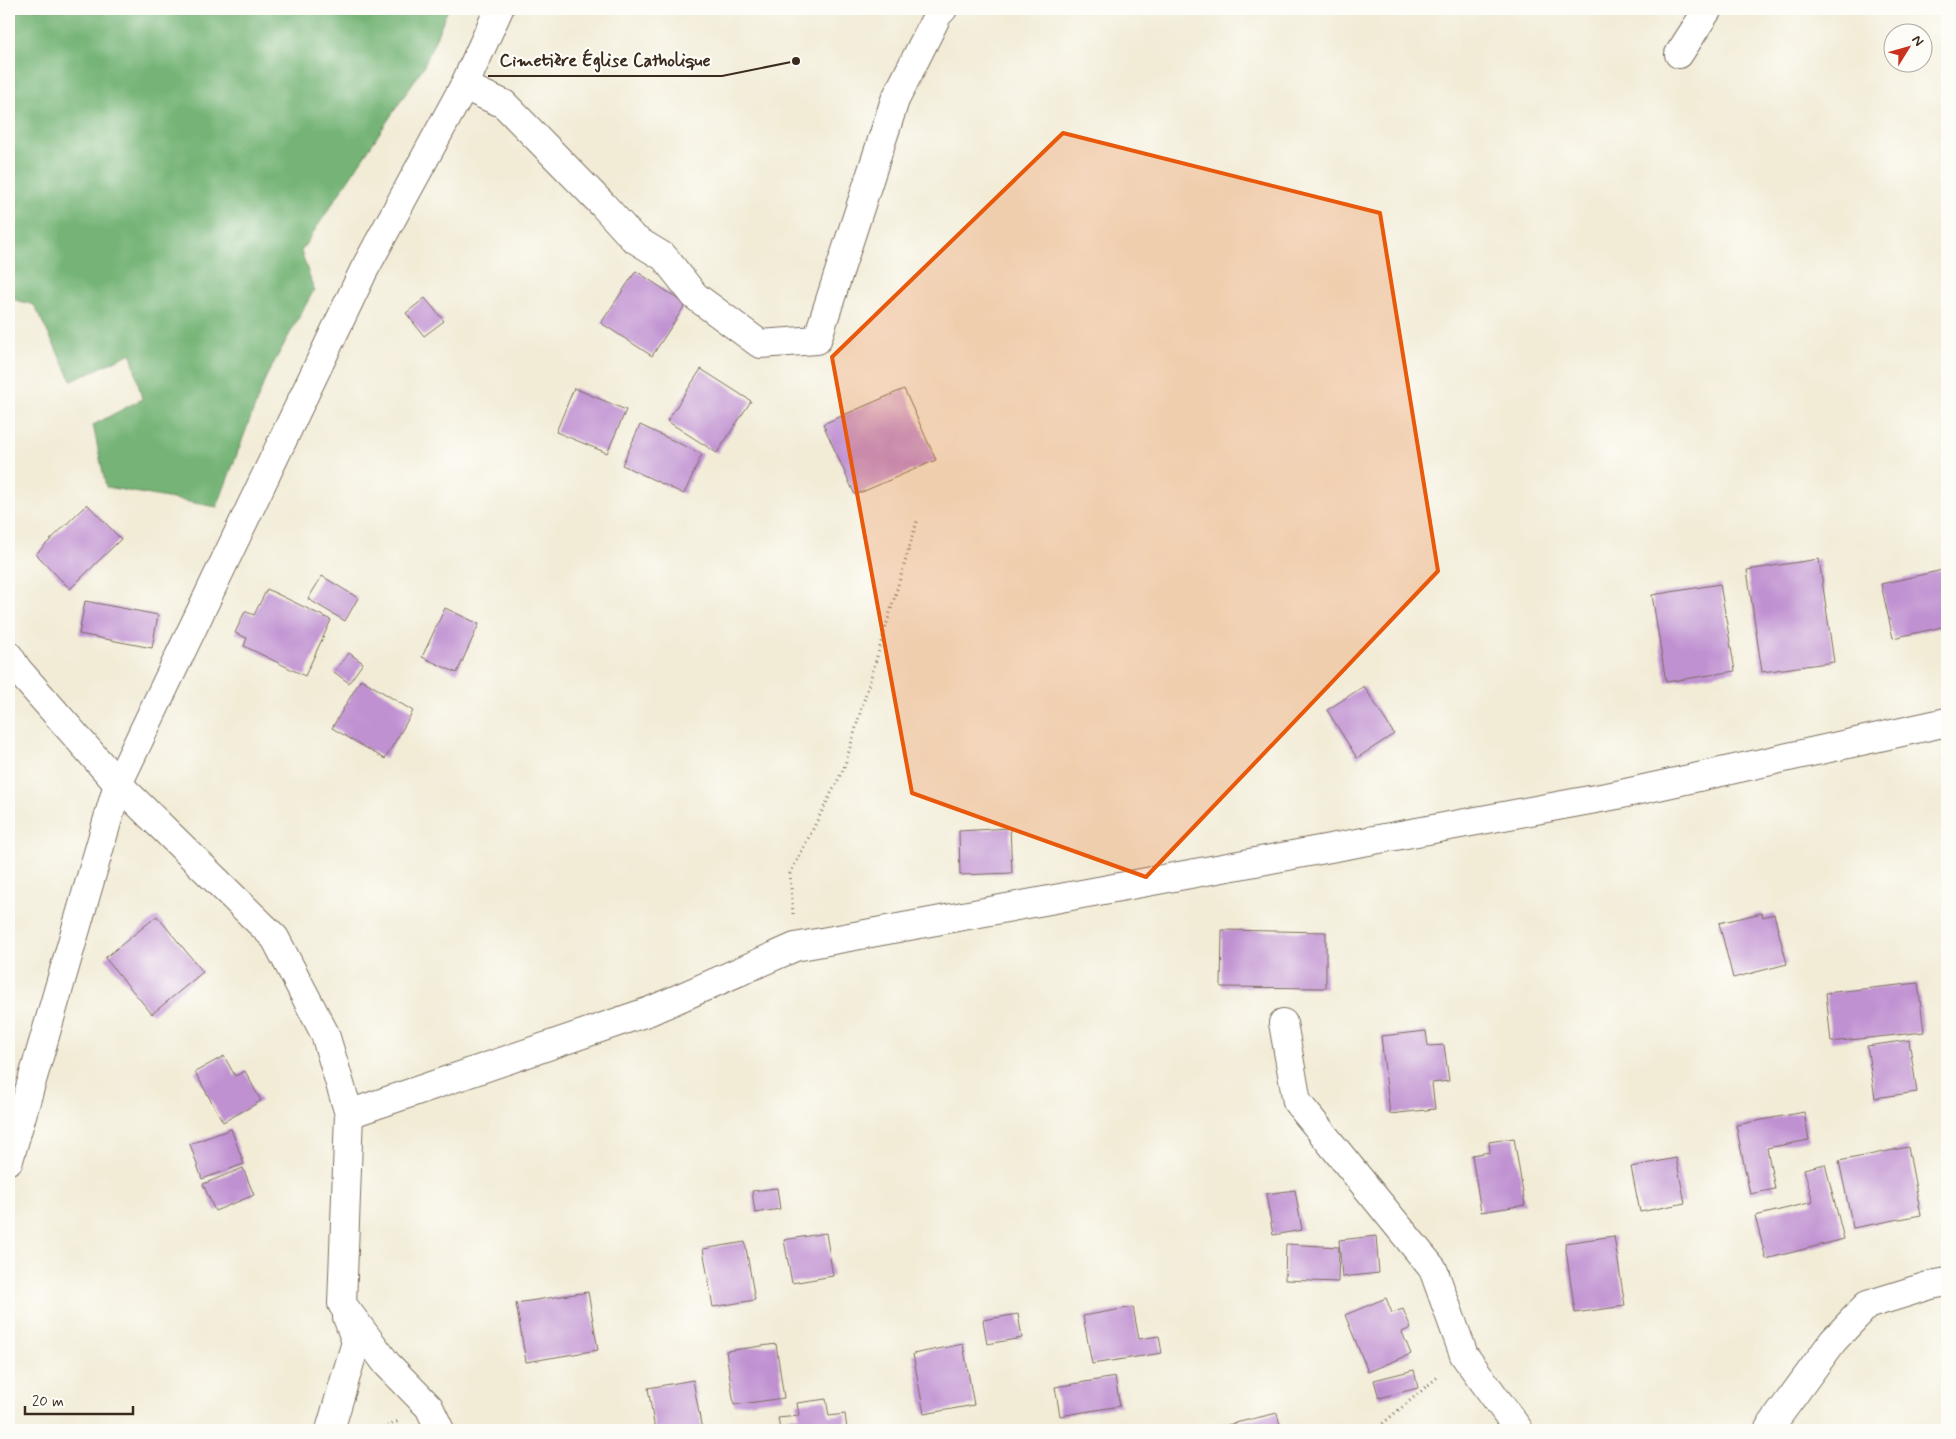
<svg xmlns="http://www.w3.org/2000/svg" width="1956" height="1439" viewBox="0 0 1956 1439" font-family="Mynerve,sans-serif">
<rect width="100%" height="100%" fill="#fdfcf7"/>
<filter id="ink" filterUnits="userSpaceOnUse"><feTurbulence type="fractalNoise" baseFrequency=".02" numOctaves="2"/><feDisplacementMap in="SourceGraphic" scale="10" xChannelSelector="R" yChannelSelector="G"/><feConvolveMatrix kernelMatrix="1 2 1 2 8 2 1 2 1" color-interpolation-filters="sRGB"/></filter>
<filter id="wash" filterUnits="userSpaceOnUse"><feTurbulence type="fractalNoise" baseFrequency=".0096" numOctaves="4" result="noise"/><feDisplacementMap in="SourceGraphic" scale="20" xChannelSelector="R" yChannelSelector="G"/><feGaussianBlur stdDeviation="1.12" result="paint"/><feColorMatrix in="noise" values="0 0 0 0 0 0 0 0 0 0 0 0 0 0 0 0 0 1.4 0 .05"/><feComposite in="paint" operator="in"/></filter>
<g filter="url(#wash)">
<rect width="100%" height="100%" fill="#f2ecd7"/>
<path fill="#74b476" stroke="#586f4a" d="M9,9H448L424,66L301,251L314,290L266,377L217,507L106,487L93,425L142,399L131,353L72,381L34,305L9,298Z"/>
<g id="blocks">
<g fill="#c091d1">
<path d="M636,271L686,304L652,356L601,323Z"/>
<path d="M425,298L444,321L424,336L406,313Z"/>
<path d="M701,369L751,401L717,453L667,421Z"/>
<path d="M574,388L626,410L607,453L556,432Z"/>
<path d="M904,389L936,460L855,495L823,424Z"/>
<path d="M640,425L702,454L684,494L622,465Z"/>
<path d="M87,504L121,539L70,589L36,554Z"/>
<path d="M1819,559L1834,662L1762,672L1747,570Z"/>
<path d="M1947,569V626L1893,638L1881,584Z"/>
<path d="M322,576L358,598L345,621L308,599Z"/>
<path d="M1720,584L1735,671L1666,682L1652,595Z"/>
<path d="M267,589L331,620L305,676L244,646L247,638L235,633L245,611L254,615Z"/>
<path d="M85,601L158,615L152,648L79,634Z"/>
<path d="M445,608L479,624L457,673L422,657Z"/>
<path d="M349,653L363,663L349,683L334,672Z"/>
<path d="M361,679L413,711L385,759L332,728Z"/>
<path d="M1364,686L1394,734L1357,758L1327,710Z"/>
<path d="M1010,828L1012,873L960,875L959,831Z"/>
<path d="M1762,913L1763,917L1774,914L1787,964L1733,978L1719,923Z"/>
<path d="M157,916L203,972L152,1014L105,958Z"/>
<path d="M1222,930L1326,932V988L1221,987Z"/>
<path d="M1918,983L1924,1032L1831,1042L1826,993Z"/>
<path d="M1426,1031L1428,1046L1444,1045L1449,1081L1432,1083L1435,1109L1390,1114L1381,1036Z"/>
<path d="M1909,1040L1917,1092L1875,1098L1867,1046Z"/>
<path d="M224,1056L235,1076L245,1071L261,1101L223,1122L195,1072Z"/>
<path d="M1804,1112L1809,1140L1767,1148L1775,1189L1750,1194L1736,1125Z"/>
<path d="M231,1129L244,1164L202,1179L190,1144Z"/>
<path d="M1514,1138L1525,1205L1481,1212L1472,1155L1490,1152L1489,1142Z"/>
<path d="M1908,1147L1921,1215L1853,1228L1839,1161Z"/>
<path d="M1676,1158L1685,1203L1640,1212L1631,1167Z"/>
<path d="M1825,1164L1844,1239L1766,1259L1755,1216L1813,1202L1804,1169Z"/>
<path d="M243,1168L254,1195L215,1211L203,1184Z"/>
<path d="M777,1188L780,1209L755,1213L752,1191Z"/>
<path d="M1295,1190L1302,1230L1273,1235L1266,1194Z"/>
<path d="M826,1233L833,1276L792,1283L784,1240Z"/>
<path d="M1376,1236L1379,1273L1342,1277L1339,1240Z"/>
<path d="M1614,1236L1625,1306L1575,1313L1565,1243Z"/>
<path d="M745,1242L755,1300L713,1307L703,1249Z"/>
<path d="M1286,1244L1339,1247L1338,1282L1285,1280Z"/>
<path d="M588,1292L598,1350L526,1362L516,1303Z"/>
<path d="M1386,1298L1392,1313L1403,1309L1411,1328L1402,1332L1411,1354L1368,1372L1345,1315Z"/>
<path d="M1133,1307L1139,1339L1159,1336L1162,1353L1092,1364L1083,1316Z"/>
<path d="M1018,1314L1022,1338L987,1344L983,1320Z"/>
<path d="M776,1344L784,1398L734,1405L726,1351Z"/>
<path d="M963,1344L974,1405L924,1414L913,1354Z"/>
<path d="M1414,1370L1418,1388L1379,1398L1374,1380Z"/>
<path d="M1115,1377L1120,1406L1060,1416L1055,1387Z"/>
<path d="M693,1380L702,1430H655L648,1388Z"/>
<path d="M826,1399L829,1416L845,1414L847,1430H780L778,1418L799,1416L797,1403Z"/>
<path d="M1277,1413L1281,1430H1229L1227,1425Z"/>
</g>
</g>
</g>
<g filter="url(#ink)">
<use href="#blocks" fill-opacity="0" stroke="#7b6e5f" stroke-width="1"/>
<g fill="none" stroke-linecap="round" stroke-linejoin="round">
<g stroke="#7b6e5f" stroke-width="30">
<g id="minor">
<path d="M1679,54L1708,9"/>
<path d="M464,86L504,104L603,205L633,238L664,257L695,296L760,344L817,340L895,100L938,14L943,9"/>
<path d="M9,656L18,670L118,784L275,938L325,1034L349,1114L650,1011L795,947L1617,795L1947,722"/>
<path d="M1283,1023L1297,1102L1433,1269L1464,1355L1519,1430"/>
<path d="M349,1114L342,1304L387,1364L429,1407L440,1430"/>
<path d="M9,1160L118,784L364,270L464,86L499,9"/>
<path d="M330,1430L356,1342L347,1317"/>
<path d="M1768,1430L1833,1341L1867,1305L1931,1285L1947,1282"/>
</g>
</g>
<g stroke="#7b6e5f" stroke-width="3" stroke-dasharray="1 4" stroke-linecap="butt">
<path d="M793,914L790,874L844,768L918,518"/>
<path d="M378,1430L399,1421"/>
<path d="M1375,1430L1439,1376"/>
</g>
<use href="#minor" stroke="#fff" stroke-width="28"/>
</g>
</g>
<path fill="#e8590c" fill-opacity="0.2" stroke="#e8590c" stroke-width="4" stroke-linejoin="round" d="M1063,133L1380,213L1438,571L1146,877L912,793L832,357Z"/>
<path fill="none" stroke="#3b2a1e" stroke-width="2" d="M796 61L722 76H488"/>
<circle fill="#3b2a1e" stroke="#fdfcf7" stroke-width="2" cx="796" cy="61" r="5"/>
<g font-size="18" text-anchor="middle" font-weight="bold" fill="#3b2a1e" stroke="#fdfcf7" stroke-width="4.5" stroke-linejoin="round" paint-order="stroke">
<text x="605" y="66">Cimetière Église Catholique</text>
</g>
<rect width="1956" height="1439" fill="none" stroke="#fdfcf7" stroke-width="30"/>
<g transform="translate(1908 48) rotate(53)"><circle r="24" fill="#fdfcf7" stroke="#afa8a0"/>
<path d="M0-4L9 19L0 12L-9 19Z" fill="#c8321e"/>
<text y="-8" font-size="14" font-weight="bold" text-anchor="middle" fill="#3b2a1e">N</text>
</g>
<path d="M25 1406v8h108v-8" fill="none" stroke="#3b2a1e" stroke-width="2.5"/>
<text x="32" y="1406" font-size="15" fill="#3b2a1e" stroke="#fdfcf7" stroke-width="4" paint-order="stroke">20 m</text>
</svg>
